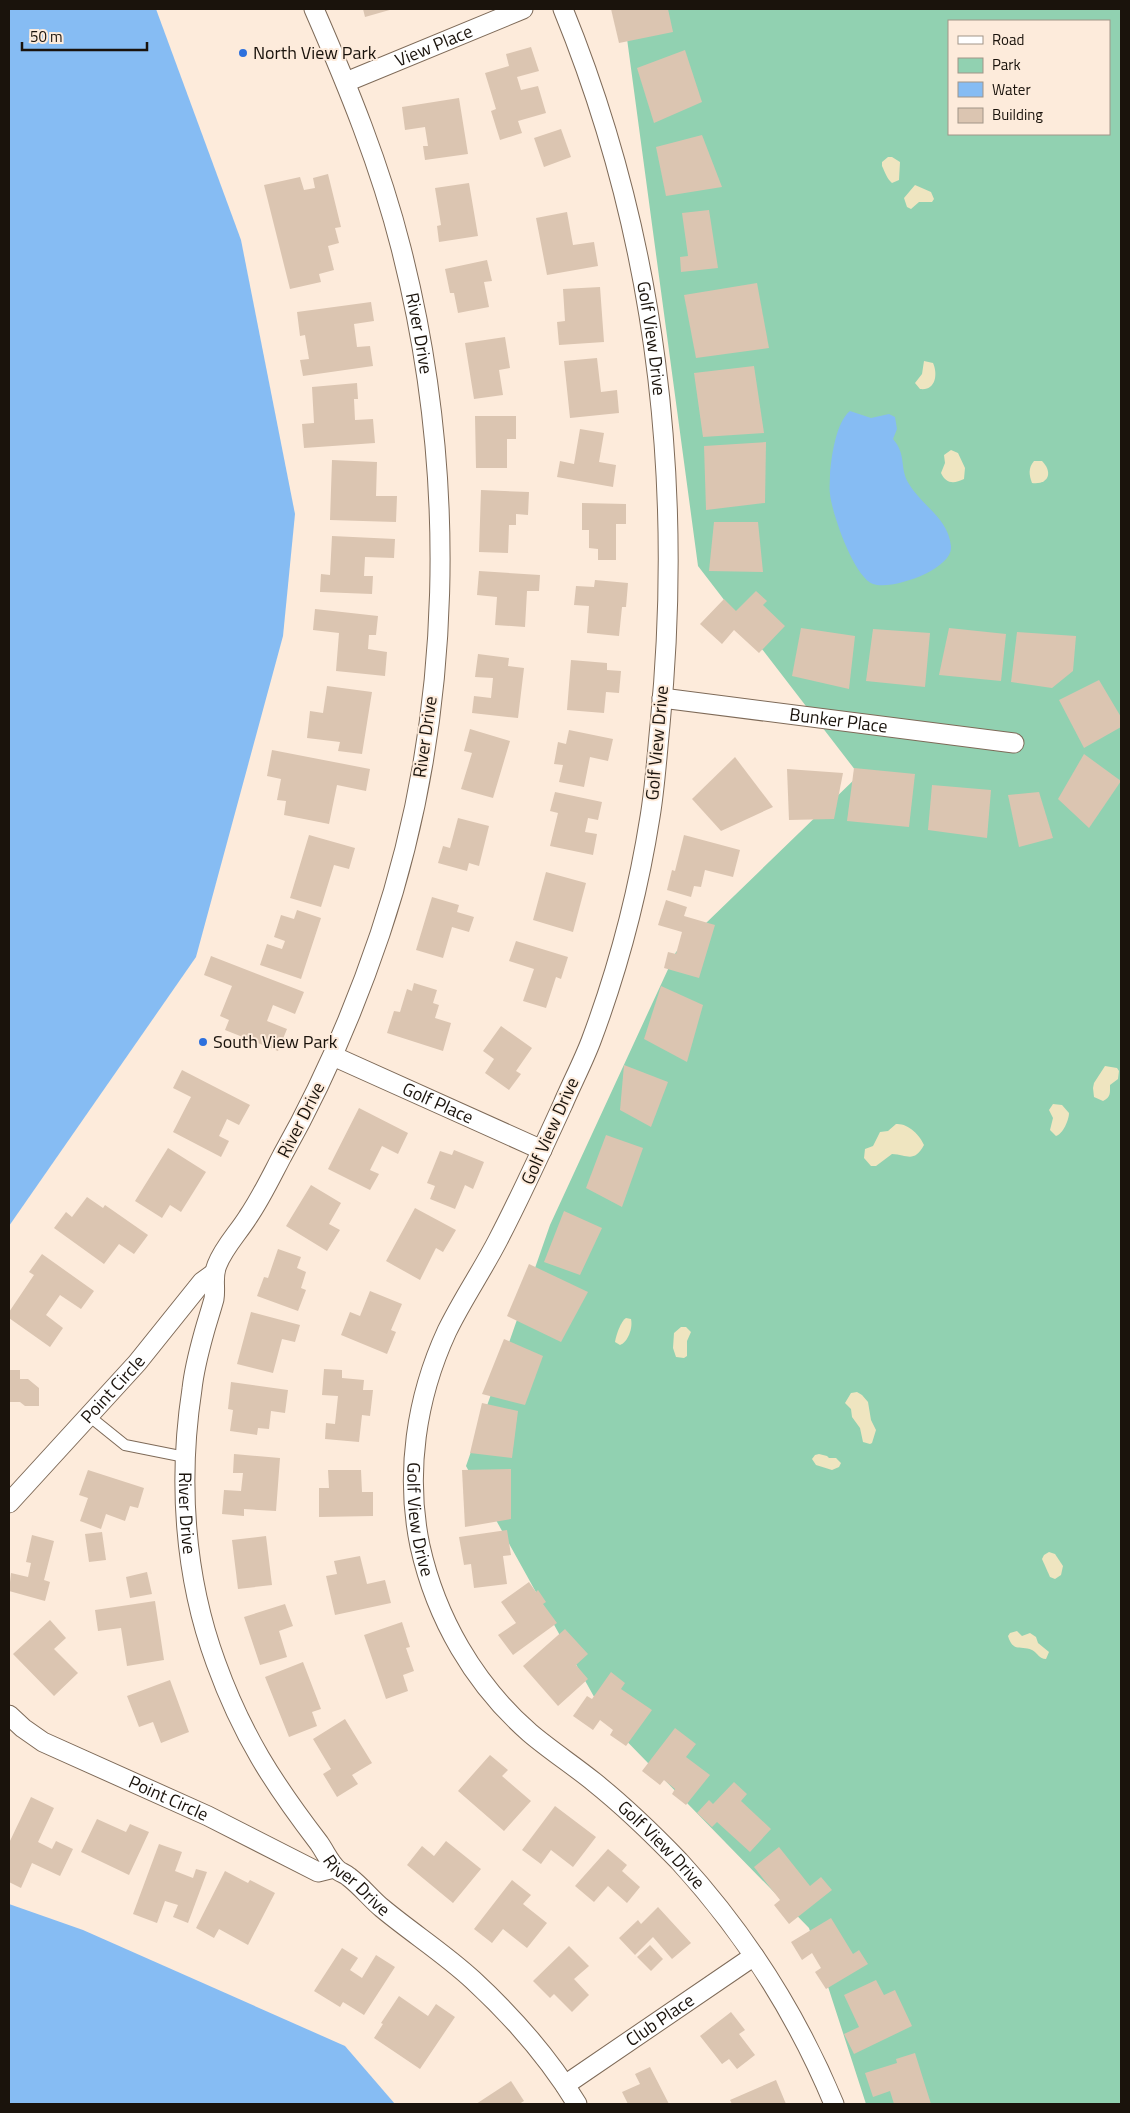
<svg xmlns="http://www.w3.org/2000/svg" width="1130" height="2113" viewBox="0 0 1130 2113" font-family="'Titillium Web',sans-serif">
<rect width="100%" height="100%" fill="#fdebdb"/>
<path fill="#91d1b1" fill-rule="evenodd" d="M623,9H1121V2104H866L809,1928L608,1722L466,1466L550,1225L676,952L859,775L698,566ZM949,21H1109V134H949Z"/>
<g fill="#efe5c0">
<path d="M888,157H892L900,162L899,180L892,183C887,179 885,172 882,166V162Z"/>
<path d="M915,185L931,192L934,199L932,202H919L911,209L907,207L904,198Z"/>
<path d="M924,361L933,363C938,374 936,391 920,389L915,383L922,374Z"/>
<path d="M951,450L958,453L965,468L964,479C954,484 946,484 941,473L945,463L944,455Z"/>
<path d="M1034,461H1042C1053,472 1049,485 1032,483C1029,475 1028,468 1034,461Z"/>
<path d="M1105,1066L1117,1068L1119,1071L1118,1079L1110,1085C1110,1093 1111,1097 1103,1101L1094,1097L1093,1088L1094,1083Z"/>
<path d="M1053,1104L1062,1105L1069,1113C1069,1120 1063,1134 1056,1136L1050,1130L1053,1118L1049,1110Z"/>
<path d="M896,1124C908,1123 920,1135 924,1145C914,1163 908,1155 892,1154L876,1166H871L864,1158L865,1149L873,1146L880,1132L888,1131Z"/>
<path d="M626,1318L631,1319C633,1328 628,1342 620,1345L615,1342C616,1335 621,1321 626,1318Z"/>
<path d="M681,1327H686L691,1332L687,1341V1356L684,1358L676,1357L673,1348L674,1333Z"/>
<path d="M857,1392L862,1395L868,1402L871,1420L876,1430L872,1443L870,1444L863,1442L860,1428L852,1417L851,1409L845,1403L851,1393Z"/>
<path d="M819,1454L827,1456L829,1458H836L841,1463L839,1467L832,1470L816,1465L812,1459L815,1455Z"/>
<path d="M1049,1552L1055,1554L1063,1566L1061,1575L1055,1579L1050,1577L1042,1559L1044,1555Z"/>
<path d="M1017,1631L1022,1636L1030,1633L1036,1637L1038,1643L1049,1652L1046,1659C1039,1659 1038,1653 1032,1650C1021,1645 1013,1653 1008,1636L1010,1633Z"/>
</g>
<g fill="#86bcf3">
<path d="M9,9H156L241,240L295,514L283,636L196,957L9,1226Z"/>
<path d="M850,411L871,418L889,414L895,417L897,429L893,439C907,455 899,468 909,484C923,507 948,518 951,546C954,569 892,591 873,584C854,577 832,514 830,494C829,488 830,481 830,475C831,458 836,422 850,411Z"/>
<path d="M9,1904L83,1930L345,2046L395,2104H9Z"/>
</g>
<g fill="#dbc5b1">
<path d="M363,9H393L365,17Z"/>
<path d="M611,9H668L673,32L619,43Z"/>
<path d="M531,47L539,71L517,77L521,90L538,86L546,113L518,121L522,133L500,140L491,111L496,109L485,73L509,66L506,54Z"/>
<path d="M685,50L702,102L654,123L637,68Z"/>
<path d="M459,98L468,154L425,160L423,146H428L425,127L405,130L402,107Z"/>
<path d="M561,129L571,157L544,167L534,138Z"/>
<path d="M702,135L722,187L666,196L656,147Z"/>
<path d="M328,174L341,227L335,228L339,243L328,246L334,270L319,274L321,282L290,289L264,185L300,177L304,190L315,188L313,178Z"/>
<path d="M469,183L478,236L439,242L437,226L441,225L435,188Z"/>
<path d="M709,210L718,268L681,272L680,257L688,256L682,213Z"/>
<path d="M567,212L573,245L594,242L598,266L547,275L536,218Z"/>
<path d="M487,260L492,281L484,282L489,307L458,313L454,293H450L445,269Z"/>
<path d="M757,283L769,348L696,358L684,295Z"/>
<path d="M600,287L604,342L559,345L557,322L565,321L563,289Z"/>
<path d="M371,302L374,321L354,324L357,347L370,346L373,366L303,376L300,360L309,359L305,335L300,336L297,312Z"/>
<path d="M505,337L510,368L499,370L503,395L474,399L465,343Z"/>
<path d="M597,358L601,392L617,390L619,413L570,418L564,361Z"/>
<path d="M754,366L764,433L703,437L694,373Z"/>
<path d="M357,383L358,399H354L355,420L373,419L375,443L304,448L302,424L314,423L312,387Z"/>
<path d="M475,416H516V439H507V468H476Z"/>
<path d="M580,429L604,433L599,462L616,465L613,487L557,477L560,461L574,464Z"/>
<path d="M766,442L765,503L706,510L704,446Z"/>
<path d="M332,460L377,462L376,496H397L396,522L330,520Z"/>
<path d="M481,490L529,492L528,515L516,514V525H509L508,553L479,552Z"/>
<path d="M582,503L626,504V524H616V560H598V549L589,548V530H582Z"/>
<path d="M714,522H758L763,572L709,571Z"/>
<path d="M332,536L395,539L394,558L365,557L364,576H373L372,594L320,592L321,574L330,575Z"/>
<path d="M479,571L540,575L539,591H527L525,627L495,625L497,597L477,595Z"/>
<path d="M595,580L628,583L626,607H622L619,636L587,633L589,606L574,605L576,586L594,587Z"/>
<path d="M756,591L767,601L763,605L785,626L759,653L734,630L722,644L700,624L724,599L736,611Z"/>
<path d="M315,609L378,616L376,635H369L368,649L387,652L385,676L336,671L339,633L313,630Z"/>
<path d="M801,628L855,636L849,689L792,676Z"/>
<path d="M949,628L1006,634L1001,681L939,675Z"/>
<path d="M873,629L930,633L925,687L866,681Z"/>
<path d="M1017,632L1076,636L1073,671L1052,688L1011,682Z"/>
<path d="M478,654L509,658L508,666L524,668L518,718L472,713L474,696L491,698L493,678L475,677Z"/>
<path d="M571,660L607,663V670L621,671L619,693L606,692L604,713L567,710Z"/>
<path d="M1099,680L1121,717V727L1084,748L1059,700Z"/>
<path d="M327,686L372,692L362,754L338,751L340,742L307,738L310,711L323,713Z"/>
<path d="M470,729L510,741L493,798L461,789L472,753L464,751Z"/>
<path d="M569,730L613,739L608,761L590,757L584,787L559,782L563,765L554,764L558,742L566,744Z"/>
<path d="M272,750L370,769L366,791L337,785L329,824L284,815L286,801L277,800L281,779L267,776Z"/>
<path d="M1084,754L1121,781L1089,828L1058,799Z"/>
<path d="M735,757L773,807L721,831L692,799Z"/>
<path d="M854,768L915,774L909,827L847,821Z"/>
<path d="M787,769L843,773L834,819L789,820Z"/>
<path d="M932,785L991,790L987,838L928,830Z"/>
<path d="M555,792L602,802L598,820L588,818L585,832L597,834L593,855L550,846L558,813L550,811Z"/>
<path d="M1039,792L1053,838L1019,847L1008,795Z"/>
<path d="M458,818L489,826L479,866L469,863L467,871L438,863L443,846L450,848Z"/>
<path d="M309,835L355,848L349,869L334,865L321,907L290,898Z"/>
<path d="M684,835L740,850L733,877L705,870L701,887L694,886L691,897L667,890L672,870L675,871Z"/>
<path d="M546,872L586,883L573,932L533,920Z"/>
<path d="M432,897L459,905L457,912L474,917L469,932L452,927L443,958L416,950Z"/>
<path d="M666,900L687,907L684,916L715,925L699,978L664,968L668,952L676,954L682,932L658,925Z"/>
<path d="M297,910L321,918L301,979L260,965L267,944L282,949L285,941L274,937L281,915L294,919Z"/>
<path d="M516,941L568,957L561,979L556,977L546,1008L523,1001L534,969L509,961Z"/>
<path d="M211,956L304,992L295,1014L273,1005L267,1021L287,1029L278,1051L225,1030L229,1020L220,1016L232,986L204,975Z"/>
<path d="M414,983L437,990L433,1003L439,1005L435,1018L451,1023L443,1051L387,1033L394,1011L400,1012L407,989L412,991Z"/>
<path d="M661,986L703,1005L687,1062L644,1039Z"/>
<path d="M501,1026L532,1048L516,1071L521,1074L509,1090L485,1073L494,1059L483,1051Z"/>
<path d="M624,1065L668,1082L651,1127L620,1110Z"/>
<path d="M182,1070L250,1105L239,1125L227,1119L219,1136L229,1141L221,1157L173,1132L191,1097L173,1088Z"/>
<path d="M359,1108L408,1133L398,1154L382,1146L370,1170L379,1174L370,1190L328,1169Z"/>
<path d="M606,1135L643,1148L622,1207L586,1188Z"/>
<path d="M168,1148L206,1172L181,1212L170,1205L162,1218L135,1201Z"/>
<path d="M454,1150L484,1162L473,1189L465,1185L455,1209L430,1199L435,1186L427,1183L440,1151L452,1155Z"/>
<path d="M311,1185L341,1203L329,1224L340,1230L327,1251L286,1226Z"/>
<path d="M87,1197L103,1208L105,1205L148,1235L134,1254L119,1244L104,1264L54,1228L66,1212L72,1217Z"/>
<path d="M415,1208L456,1230L443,1252L436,1248L420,1280L386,1261Z"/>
<path d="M564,1211L602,1228L580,1275L544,1262Z"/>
<path d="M278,1249L301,1257L297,1268L306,1272L301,1288L306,1290L298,1311L257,1296L264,1277L268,1278Z"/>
<path d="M42,1254L94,1291L81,1309L60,1295L46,1315L63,1328L50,1347L9,1318V1312L34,1275L29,1272Z"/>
<path d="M529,1264L588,1292L561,1342L507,1316Z"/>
<path d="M370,1291L402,1304L391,1330L396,1332L387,1354L341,1335L350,1312L360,1316Z"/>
<path d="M251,1312L300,1325L295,1342L282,1339L273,1373L237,1364Z"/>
<path d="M504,1339L543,1356L525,1405L482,1394Z"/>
<path d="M324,1369L342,1370V1378L364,1380L363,1390H373L370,1416L362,1415L359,1442L325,1439L326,1423L335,1424L338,1396L322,1395Z"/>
<path d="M9,1370H20V1379H28L39,1388V1406H25L20,1402H9Z"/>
<path d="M231,1382L288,1390L285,1413L271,1411L269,1429L258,1428L257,1435L230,1431L233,1410L228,1409Z"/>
<path d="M482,1403L518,1411L512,1458L470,1453Z"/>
<path d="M234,1454L280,1458L276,1511L244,1509V1516L222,1514L224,1490L241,1491L243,1473H233Z"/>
<path d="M511,1469V1519L465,1527L462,1470Z"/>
<path d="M88,1470L144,1488L138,1508L130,1506L125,1521L106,1514L101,1529L80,1521L88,1498L79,1495Z"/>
<path d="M328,1470H361L362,1492H373V1516L319,1517V1488H329Z"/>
<path d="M507,1530L511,1555L503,1556L507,1584L474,1588L471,1564L464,1565L459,1537Z"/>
<path d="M102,1532L106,1560L89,1562L85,1534Z"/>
<path d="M32,1535L54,1541L44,1580L50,1582L45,1601L9,1591L11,1573L28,1577L31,1563L26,1562Z"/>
<path d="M266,1536L272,1585L238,1589L232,1540Z"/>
<path d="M360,1556L367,1584L385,1580L391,1603L335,1615L326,1576L337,1574L334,1561Z"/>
<path d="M147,1572L152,1594L130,1598L126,1577Z"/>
<path d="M529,1582L536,1592L538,1590L546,1602L543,1604L557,1623L513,1655L498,1635L516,1623L501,1602Z"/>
<path d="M155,1601L164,1660L127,1666L121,1628L98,1631L95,1610Z"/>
<path d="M285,1604L293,1626L279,1631L287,1657L260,1665L244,1617Z"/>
<path d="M50,1620L66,1638L54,1649L78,1673L54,1696L13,1654Z"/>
<path d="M402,1622L410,1647L406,1648L414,1671L403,1675L408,1691L386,1699L364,1635Z"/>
<path d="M565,1629L588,1654L576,1665L588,1679L558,1706L523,1666Z"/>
<path d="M303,1662L321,1709L312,1712L317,1726L289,1737L265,1677Z"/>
<path d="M611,1672L625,1683L621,1689L652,1710L626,1746L610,1735L613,1730L600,1720L593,1730L573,1716L587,1696L592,1699Z"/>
<path d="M170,1680L189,1732L161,1743L153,1722L139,1727L127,1696Z"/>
<path d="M345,1719L372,1763L352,1775L358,1784L337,1797L323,1774L331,1769L313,1739Z"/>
<path d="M675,1728L696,1744L686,1757L710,1775L686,1805L672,1794L675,1789L664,1780L660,1785L642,1771Z"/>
<path d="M490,1755L508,1770L502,1776L531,1801L504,1831L458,1791Z"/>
<path d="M734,1782L747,1794L741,1801L771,1829L750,1852L717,1822L712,1827L697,1813L709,1800L713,1804Z"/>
<path d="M31,1797L54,1808L38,1842L52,1849L56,1841L73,1849L60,1876L32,1863L21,1888L9,1882V1843Z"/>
<path d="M555,1806L596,1837L573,1867L551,1850L541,1864L522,1850Z"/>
<path d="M97,1819L126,1832L130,1824L149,1832L129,1875L81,1852Z"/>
<path d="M446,1841L481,1869L453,1903L407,1865L422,1846L434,1856Z"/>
<path d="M159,1844L182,1852L175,1871L193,1878L196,1869L207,1872L188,1923L173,1917L178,1905L165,1901L157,1923L133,1914Z"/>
<path d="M779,1847L810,1886L821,1877L832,1890L789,1924L774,1905L780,1900L754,1867Z"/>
<path d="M608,1849L627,1865L622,1871L640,1887L627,1903L608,1886L594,1902L575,1886Z"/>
<path d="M225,1871L248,1883L250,1880L275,1893L248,1945L219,1929L214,1938L196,1928Z"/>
<path d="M512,1880L531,1895L523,1904L547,1923L527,1948L503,1929L492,1943L474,1929Z"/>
<path d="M658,1907L691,1943L672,1959L653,1937L635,1955L619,1938L638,1920L641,1924Z"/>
<path d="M831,1918L853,1954L859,1950L868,1964L826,1989L815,1972L821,1968L812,1953L802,1960L791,1942Z"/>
<path d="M650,1945L663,1959L651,1971L637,1957Z"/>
<path d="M569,1946L589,1966L574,1979L589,1995L572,2012L554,1994L550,1998L533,1981Z"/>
<path d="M342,1948L358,1958L350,1970L362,1978L376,1955L395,1967L364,2015L343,2002L340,2007L314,1991Z"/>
<path d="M876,1980L884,1995L895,1990L912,2026L854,2054L844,2034L859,2027L844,1995Z"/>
<path d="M399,1996L428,2016L436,2004L455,2017L420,2069L374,2038L383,2024L381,2023Z"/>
<path d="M731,2012L745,2030L739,2034L755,2055L737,2069L729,2059L722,2064L700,2036Z"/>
<path d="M915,2053L931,2104H894L890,2091L873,2097L865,2073L897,2063L896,2059Z"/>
<path d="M650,2067L669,2104H628L622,2092L640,2084L635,2074Z"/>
<path d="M776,2080L786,2104H732L730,2100Z"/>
<path d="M511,2081L524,2101L519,2104H476Z"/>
</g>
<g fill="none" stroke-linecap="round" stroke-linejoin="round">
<g stroke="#7e6a58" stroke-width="12">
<path id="lane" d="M89,1416L125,1445L185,1457"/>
</g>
<g stroke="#7e6a58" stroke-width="21">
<g id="street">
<path id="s1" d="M314,9C348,87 380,165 401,248C458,472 454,714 380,934C354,1011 322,1085 282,1156C271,1177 261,1198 248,1217C238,1233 224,1247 217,1265C212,1277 216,1287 214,1299C211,1310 207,1322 204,1333C199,1351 194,1370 192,1389C178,1480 184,1576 216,1663C242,1735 273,1783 319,1843C326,1853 330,1864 339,1871C342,1873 346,1874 349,1877C361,1886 371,1899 382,1908C412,1933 445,1954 473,1980C513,2017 549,2058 577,2104"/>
<path id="s2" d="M563,9C656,237 684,480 660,725C657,755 655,787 650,817C638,893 618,969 591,1041C583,1062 572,1083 563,1104C542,1150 521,1196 498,1240C482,1271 462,1300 447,1331C416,1398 405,1474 420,1546C436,1618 474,1684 530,1733C550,1750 573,1765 594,1782C624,1806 652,1833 679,1861C744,1932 797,2015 834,2104"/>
<path id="s3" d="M346,82L523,9"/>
<path id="s4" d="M662,698L1014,743"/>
<path id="s5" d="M333,1056L542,1150"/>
<path id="s6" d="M9,1503L137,1363L202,1282L213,1274"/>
<path id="s7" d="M9,1715L23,1728L43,1742L208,1816L318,1872L334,1868"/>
<path id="s8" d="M565,2085L754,1956"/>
</g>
</g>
<use href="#lane" stroke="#fff" stroke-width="10"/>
<use href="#street" stroke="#fff" stroke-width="19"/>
</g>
<g fill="#2d70dd" stroke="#fdebdb" stroke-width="2">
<circle cx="243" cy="53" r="5"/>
<circle cx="203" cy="1042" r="5"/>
</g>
<g text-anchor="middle" stroke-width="4" stroke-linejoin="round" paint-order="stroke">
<g font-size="18" fill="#1a130c" stroke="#fdebdb">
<text dy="6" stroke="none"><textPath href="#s3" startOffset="95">View Place</textPath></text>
<text dy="6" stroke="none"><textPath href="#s1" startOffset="342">River Drive</textPath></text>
<text dy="6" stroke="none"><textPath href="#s2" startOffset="342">Golf View Drive</textPath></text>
<text dy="6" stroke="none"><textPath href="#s4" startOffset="178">Bunker Place</textPath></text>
<text transform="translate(425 737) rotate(-82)" y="6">River Drive</text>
<text transform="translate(657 743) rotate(-85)" y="6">Golf View Drive</text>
<text dy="6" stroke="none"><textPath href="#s5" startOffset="115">Golf Place</textPath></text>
<text transform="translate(301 1120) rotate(-63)" y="6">River Drive</text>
<text transform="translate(550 1131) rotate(-66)" y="6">Golf View Drive</text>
<text dy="6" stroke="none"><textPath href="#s6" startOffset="154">Point Circle</textPath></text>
<text dy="6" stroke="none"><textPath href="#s1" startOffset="1572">River Drive</textPath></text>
<text dy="6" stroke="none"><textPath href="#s2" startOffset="1572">Golf View Drive</textPath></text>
<text dy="6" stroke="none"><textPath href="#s7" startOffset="181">Point Circle</textPath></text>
<text dy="6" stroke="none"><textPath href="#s2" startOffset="1992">Golf View Drive</textPath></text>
<text dy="6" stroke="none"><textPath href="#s1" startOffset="1991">River Drive</textPath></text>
<text dy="6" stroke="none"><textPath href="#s8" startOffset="115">Club Place</textPath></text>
</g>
<g font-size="18" fill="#1a130c" stroke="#fdebdb" text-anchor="start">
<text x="253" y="59">North View Park</text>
<text x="213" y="1048">South View Park</text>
</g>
</g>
<rect width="1130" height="2113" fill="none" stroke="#1a130c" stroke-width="20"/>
<rect x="948" y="20" width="162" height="115" fill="#fdebdb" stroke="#a29588"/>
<rect x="958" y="36" width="25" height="8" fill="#ffffff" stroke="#a29588"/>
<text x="992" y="45" font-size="15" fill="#1a130c">Road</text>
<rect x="958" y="58" width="25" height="15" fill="#91d1b1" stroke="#a29588"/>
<text x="992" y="70" font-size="15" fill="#1a130c">Park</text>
<rect x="958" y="82" width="25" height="15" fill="#86bcf3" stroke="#a29588"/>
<text x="992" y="95" font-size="15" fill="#1a130c">Water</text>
<rect x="958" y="108" width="25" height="15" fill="#dbc5b1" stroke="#a29588"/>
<text x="992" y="120" font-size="15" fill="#1a130c">Building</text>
<path d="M22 42v8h125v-8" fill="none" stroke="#1a130c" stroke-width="2.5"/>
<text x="30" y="42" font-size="15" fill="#1a130c" stroke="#fdebdb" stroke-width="4" paint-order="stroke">50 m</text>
</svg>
